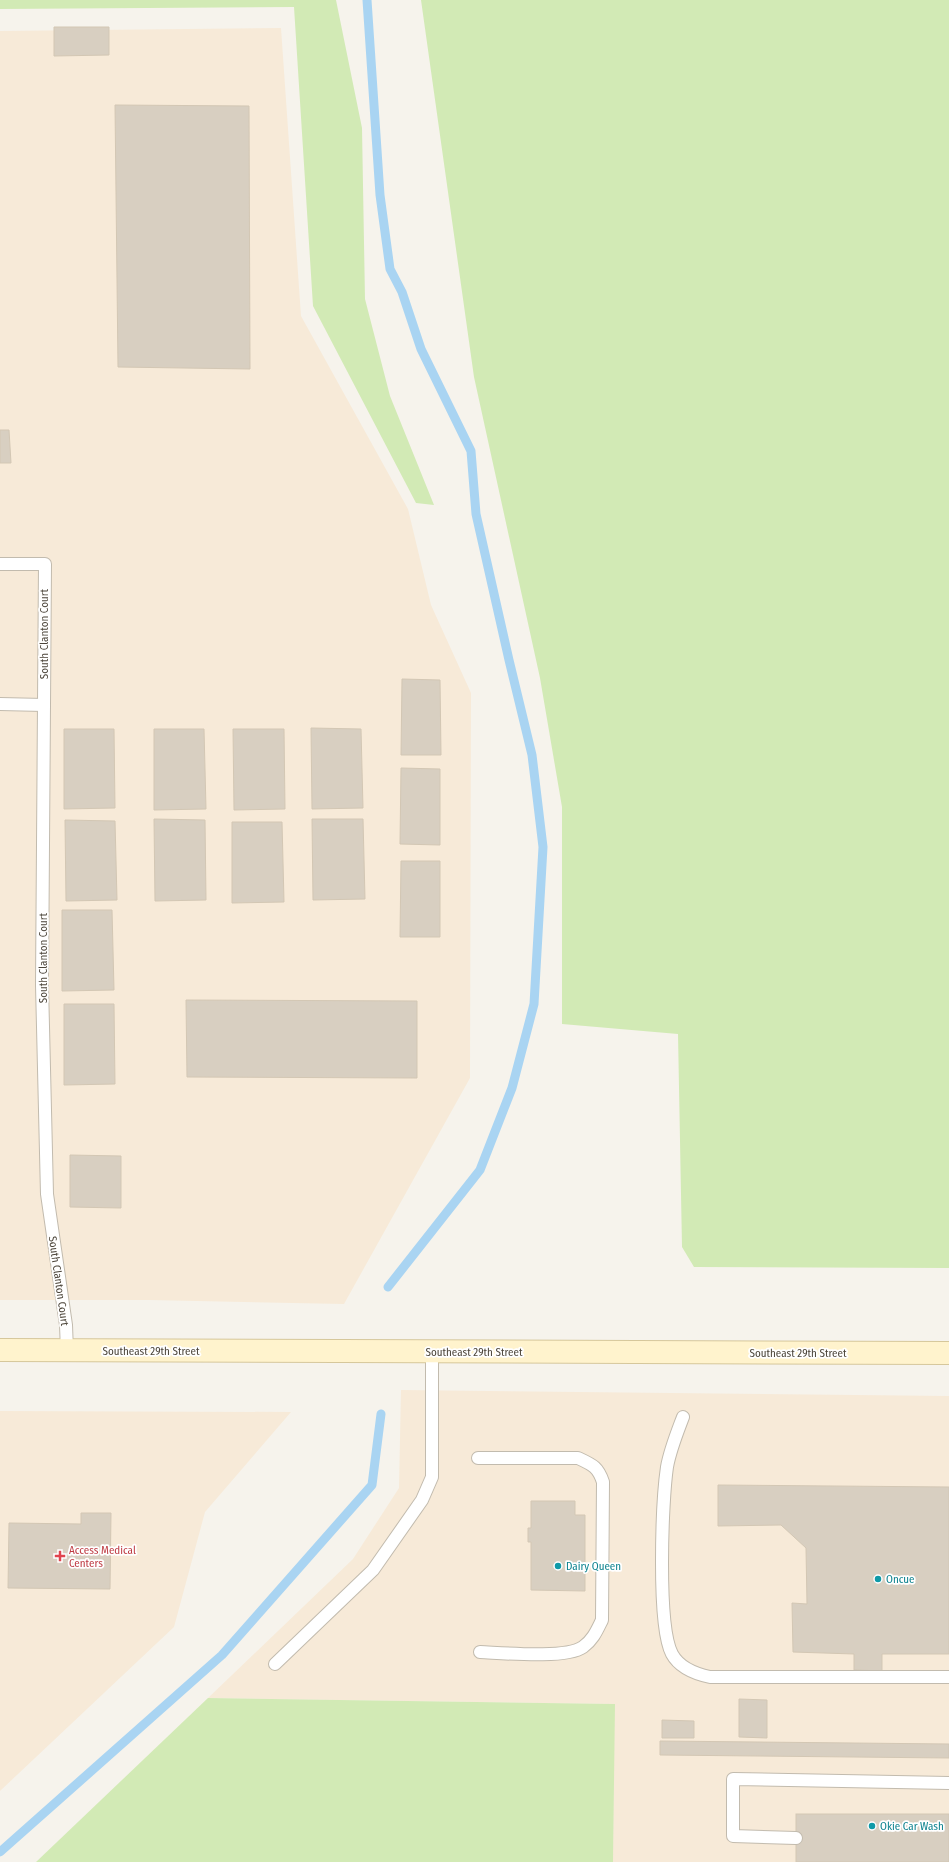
<svg xmlns="http://www.w3.org/2000/svg" width="949" height="1862" viewBox="0 0 949 1862" font-family="'Fira Sans Condensed',sans-serif">
<rect width="100%" height="100%" fill="#f6f3ec"/>
<g fill="#f7ead8">
<path d="M281,28L301,316L408,509L431,605L471,693L470,1078L344,1304L149,1300H0V31Z"/>
<path d="M401,1390L949,1396V1862H613L614,1704L208,1698L353,1559L399,1488Z"/>
<path d="M0,1411L291,1412L205,1512L174,1627L0,1791Z"/>
</g>
<g fill="#d2eab5">
<path d="M0,0H336L362,128L365,299L390,396L434,505L416,503L313,306L294,7L0,9Z"/>
<path d="M421,0H949V1268L694,1267L682,1247L678,1034L562,1024V807L540,678L474,377Z"/>
<path d="M208,1698L615,1704L613,1862H36Z"/>
</g>
<g fill="none" stroke-linecap="round" stroke-linejoin="round">
<g stroke="#a9d4f2" stroke-width="9">
<path d="M367,0L380,195L390,269L402,292L421,349L471,451L476,514L509,660L532,755L543,847L534,1004L512,1088L480,1170L388,1287"/>
<path d="M0,1852L222,1655L372,1485L381,1414"/>
</g>
</g>
<g fill="#d8cfc1" stroke="#d3c7b4">
<path d="M54,27H109V55L54,56Z"/>
<path d="M115,105L249,106L250,369L118,367Z"/>
<path d="M0,430H9L11,463H0Z"/>
<path d="M402,679L440,680L441,755H401Z"/>
<path d="M311,728L361,729L363,808L312,809Z"/>
<path d="M64,729H114L115,808L64,809Z"/>
<path d="M154,729H204L206,809L154,810Z"/>
<path d="M233,729H284L285,809L234,810Z"/>
<path d="M401,768L440,769V845L400,844Z"/>
<path d="M154,819L205,820L206,900L155,901Z"/>
<path d="M312,819H363L365,899L313,900Z"/>
<path d="M65,820L115,821L117,900L66,901Z"/>
<path d="M232,822H282L284,902L232,903Z"/>
<path d="M401,861H440V937H400Z"/>
<path d="M62,910H112L114,990L62,991Z"/>
<path d="M186,1000L417,1001V1078L187,1077Z"/>
<path d="M64,1004H114L115,1084L64,1085Z"/>
<path d="M70,1155L121,1156V1208L70,1207Z"/>
<path d="M718,1485L949,1487V1654H882V1671L854,1670V1654L793,1652L792,1603L807,1604L806,1548L781,1525L718,1526Z"/>
<path d="M531,1501H575V1515H585V1591L531,1590V1542H528V1528H531Z"/>
<path d="M81,1513H111L110,1589L8,1588L9,1523L81,1524Z"/>
<path d="M739,1699L767,1700V1738L739,1737Z"/>
<path d="M662,1720L694,1721V1738H662Z"/>
<path d="M660,1741L949,1744V1758L660,1755Z"/>
<rect x="796" y="1814" width="153" height="48"/>
</g>
<g fill="none" stroke-linecap="round" stroke-linejoin="round">
<g stroke="#c2bbae" stroke-width="14">
<g id="lane">
<path d="M0,564H45L42,985L47,1194L66,1325L67,1351"/>
<path d="M0,704L44,705"/>
<path d="M683,1417C677,1433 670,1450 667,1467C662,1501 657,1626 672,1654C679,1667 696,1674 710,1677H949"/>
<path d="M478,1458H578C593,1465 598,1467 603,1482L602,1620C597,1630 593,1640 583,1647C566,1659 503,1653 480,1652"/>
<path d="M275,1664L373,1570L422,1500L432,1477V1352"/>
<path d="M796,1838L733,1836V1779L949,1783"/>
</g>
</g>
<g stroke="#d6c79b" stroke-width="24">
<path id="secondary" d="M0,1350L949,1353"/>
</g>
<use href="#lane" stroke="#fff" stroke-width="12"/>
<use href="#secondary" stroke="#fff3cd" stroke-width="22"/>
</g>
<path fill="#e0444e" stroke="#fff" stroke-width="1.5" d="M58 1550h4v4h4v4h-4v4h-4v-4h-4v-4h4z"/>
<g fill="#0f9aa8" stroke="#fff" stroke-width="1.5">
<circle cx="558" cy="1566" r="4"/>
<circle cx="878" cy="1579" r="4"/>
<circle cx="872" cy="1826" r="4"/>
</g>
<g text-anchor="middle" stroke-width="3.5" stroke-linejoin="round" paint-order="stroke">
<g font-size="11" fill="#4b4439" stroke="#fff">
<text transform="translate(44 634) rotate(-90)" y="4">South Clanton Court</text>
<text transform="translate(43 958) rotate(-90)" y="4">South Clanton Court</text>
<text transform="translate(59 1281) rotate(82)" y="4">South Clanton Court</text>
<text x="151" y="1355">Southeast 29th Street</text>
<text x="474" y="1356">Southeast 29th Street</text>
<text x="798" y="1357">Southeast 29th Street</text>
</g>
<g font-size="11" fill="#be3a42" stroke="#fff" text-anchor="start">
<text x="69" y="1554">Access Medical<tspan x="69" dy="13">Centers</tspan></text>
</g>
<g font-size="11" fill="#0d838f" stroke="#fff" text-anchor="start">
<text x="566" y="1570">Dairy Queen</text>
<text x="886" y="1583">Oncue</text>
<text x="880" y="1830">Okie Car Wash</text>
</g>
</g>
</svg>
